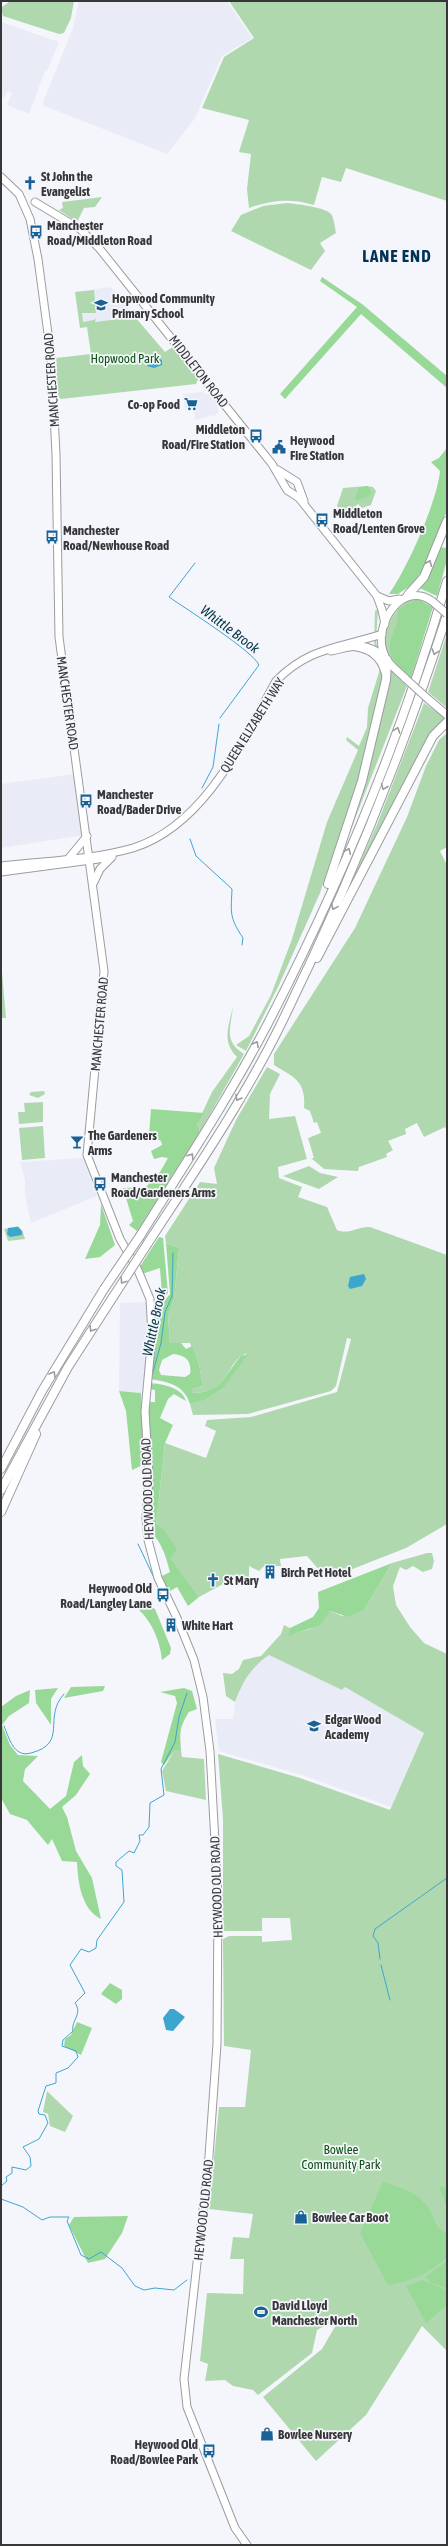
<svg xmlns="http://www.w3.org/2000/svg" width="448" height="2546" viewBox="0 0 448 2546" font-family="'Asap Condensed',sans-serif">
<rect width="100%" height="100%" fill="#f5f6fb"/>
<g fill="#e9ebf7">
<path d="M79,1H227L252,38L222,56L195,118L167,154L42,105L73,28Z"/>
<path d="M1,22L59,42L47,71H45L29,114L7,105L12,93L8,91L3,98L1,97Z"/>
<path d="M111,287L135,317L80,324L75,292Z"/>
<path d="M201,392L213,397L220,406L217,408L219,412L214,416L209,415L208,417L195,420L194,409L185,410L183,394Z"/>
<path d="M75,774L84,835L1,848V784Z"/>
<path d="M83,1158L97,1196L31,1223L25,1195V1180L20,1162Z"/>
<path d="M147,1302L149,1347L141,1393L119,1391L120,1303Z"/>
<path d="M269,1655L342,1690L345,1686L424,1733L391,1807L302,1775L219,1751L215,1719H233L235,1702L239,1690L258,1662Z"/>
</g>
<g fill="#b0d8af">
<path d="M10,1H74L71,18L64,33L59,34L3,16L1,8Z"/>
<path d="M229,1H447V201L346,168L341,182L322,177L314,205C292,198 270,200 249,208L247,189L251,154L239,152L249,120L202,108L224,57L254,38Z"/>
<path d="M102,197L95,207L84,208L77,222L59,210L63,208L62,202Z"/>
<path d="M287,203C296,204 325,207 331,214C334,218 335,228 336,233L320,243L325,251L311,270L231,231L241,215L263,206Z"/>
<path d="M94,290L96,313H82L83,322L94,320L96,318L95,322L135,317L165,352L174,346L199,377L196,384L61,399L58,396L56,358L91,354L87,327L80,328L75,292Z"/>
<path d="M366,486L373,487L376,491L371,505L362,508L358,504L345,516L337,506L343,488Z"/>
<path d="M411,599H418L400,616L396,627V662L408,676C401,670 393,664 389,656C377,635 393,609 411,599Z"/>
<path d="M378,609L376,642L384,675L358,780L320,893L279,985L246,1051L236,1045L249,1036L271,995L292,939L327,822L358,750L346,740L347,737L359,746L367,727L368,708L380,669L374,642L375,611Z"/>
<path d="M447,634V708L428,692Z"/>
<path d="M391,671L407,686L342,852Z"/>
<path d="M424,703L447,719L340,908L378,822Z"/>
<path d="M447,733V847L440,851L447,865V1130L445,1127L424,1137L417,1123L405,1129L406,1134L388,1141L393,1150L386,1154L387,1157L359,1167L358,1171L324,1169L311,1158H314L308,1138L321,1133L317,1122L314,1123L310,1111L304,1108C306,1081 295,1078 274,1065V1054L355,928L407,817L426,766L439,740Z"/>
<path d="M1,961L6,1018H1Z"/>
<path d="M233,1006C231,1028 223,1041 244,1054L200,1132L197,1124L212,1092L237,1057C221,1041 229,1026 233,1006Z"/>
<path d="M267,1067L280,1074L270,1094L269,1119L295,1116L307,1159L278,1167L279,1178L302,1187L298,1197L327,1207L337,1230C349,1235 358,1226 370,1227L447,1255V1524L406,1548L327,1579L307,1556L280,1559L281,1566H264L259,1571L249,1566V1580L225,1583L199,1597L169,1558L178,1550L156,1524L165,1443L206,1458L216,1431L205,1426L207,1420L251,1417L337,1392L351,1339L347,1338L336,1386L331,1391L248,1414L193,1415L190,1404C225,1392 227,1381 247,1353C222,1364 235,1392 192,1393V1389L203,1386L199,1364L190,1343H170L168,1316L174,1299L179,1248L166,1243L165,1236L200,1182L217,1184L214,1168L236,1120Z"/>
<path d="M44,1091L45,1094L38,1098L29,1095L31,1092Z"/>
<path d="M43,1102V1122L19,1124L18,1112H25L24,1103Z"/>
<path d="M43,1126L45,1158L22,1160L19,1128Z"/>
<path d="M309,1166L320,1173L338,1177L319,1189L283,1176Z"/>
<path d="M18,1226L23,1232L25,1239L8,1241L4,1229Z"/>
<path d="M427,1553H432L434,1561L432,1569L423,1572L413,1566L406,1570L400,1567L393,1586L396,1605L410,1627L424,1643L447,1654V2351L422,2326L366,2415L316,2461L263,2397L322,2349L340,2318L317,2330L312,2353L258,2395L253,2390L233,2386L225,2380L205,2381L208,2364L200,2361L207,2293L243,2294L244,2259H230L233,2237L249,2238L253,2214L209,2209L219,2107H245L251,2050L224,2046L223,1939L229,1936H262V1942L292,1940L290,1918H262V1931H223V1819L218,1754L300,1778L390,1810L424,1733L345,1687L342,1690L269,1655C252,1666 242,1683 235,1702L226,1696L223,1673L232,1674L239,1669L243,1660L261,1656L281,1634L284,1625L290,1628L289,1635L310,1629L330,1611L342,1616L360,1610L363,1612L392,1563Z"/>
<path d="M175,1750H181L182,1757L204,1759L206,1800L166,1791L162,1771Z"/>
<path d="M47,2091L73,2116L65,2132L50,2126L48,2114L43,2112Z"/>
</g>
<g fill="#98d998" fill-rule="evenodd">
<path d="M322,277L362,304L447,376V388L361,314L285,399L280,394L357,307L320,281Z"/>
<path d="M447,448V511L422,571L412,585L398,594H389C407,569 437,502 440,471L431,462L439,458Z"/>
<path d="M368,486L371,491L370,495L356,501L355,498L359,488Z"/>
<path d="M439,547L447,548V560L437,596L419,588Z"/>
<path d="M418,599L433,607L411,678C404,671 394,663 391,654C385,639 402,625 397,609Z"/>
<path d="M151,1109L204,1113L197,1124L200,1132L137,1231L129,1225L133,1221L123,1188L146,1187L160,1172L168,1158L162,1157L154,1159L151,1151L162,1145L161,1141L149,1135Z"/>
<path d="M101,1204L115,1245L100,1257L85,1259L100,1225Z"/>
<path d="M159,1237L163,1238L168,1293L163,1300L159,1301L162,1295L160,1268L142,1274L139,1268Z"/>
<path d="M166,1243L179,1248L174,1299L168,1316L170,1343H181L186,1349L192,1346L199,1364L203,1386L192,1389V1393C225,1392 223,1376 241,1356L248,1354L224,1387L204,1400L190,1404C184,1385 169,1382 150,1379L155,1337L154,1313L170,1294ZM173,1354C186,1355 192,1361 190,1374L185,1377L161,1375L159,1370L162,1360Z"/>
<path d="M150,1383C162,1384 182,1387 186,1401L174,1394L168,1399L160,1418L173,1425L165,1443L156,1524L163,1529L178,1550L170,1558L199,1597L188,1606L177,1587L167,1593L162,1576L170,1572C166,1558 162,1541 150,1532L148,1402H155V1390L149,1389Z"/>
<path d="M119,1391L141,1393L145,1464L132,1470L126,1411Z"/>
<path d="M392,1563L363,1612L360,1611L348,1617L330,1611L320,1625L288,1636L290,1628L313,1617L319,1608L318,1592Z"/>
<path d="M140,1600L155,1609L171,1648L170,1654L162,1660C160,1636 144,1602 118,1601Z"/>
<path d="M105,1686L103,1691L64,1698L71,1687Z"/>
<path d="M58,1688L51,1699V1725L36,1703L35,1690Z"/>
<path d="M184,1688L192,1691L197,1709L189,1712C179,1728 180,1732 181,1750H175L164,1765L161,1762L177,1703L175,1696L160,1692Z"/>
<path d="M30,1690L29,1703L9,1716L2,1725L10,1745L18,1755L38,1756L25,1769L23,1781L50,1809L66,1796L74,1762L82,1755L83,1766L90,1774L76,1795L62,1807L67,1817L76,1851L92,1878L101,1919C81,1909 78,1882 77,1862L62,1861L52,1839L48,1845L27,1820L10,1814L1,1798V1707L16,1696Z"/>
<path d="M110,1983L122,1990V1999L116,2004L101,1994Z"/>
<path d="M77,2022L92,2028L81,2055L64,2046L65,2039L71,2035Z"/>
<path d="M383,2182C399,2187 420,2193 429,2209C435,2220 435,2228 447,2233V2258C428,2273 413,2281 388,2285L360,2233Z"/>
<path d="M439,2186L447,2188V2208Z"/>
<path d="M128,2216L122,2233L105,2259L88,2263L69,2225L74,2217Z"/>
<path d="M447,2261V2288L431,2283L425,2277Z"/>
<path d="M422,2280L447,2290V2305L426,2323L406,2286Z"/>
</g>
<g fill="#3da6cf">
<path d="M151,355L162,360V365L154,368L147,366Z"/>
<path d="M18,1227L22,1231V1235L10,1237L7,1234L8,1228Z"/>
<path d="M364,1274L366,1279L362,1286L350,1289L348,1286L350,1277Z"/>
<path d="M170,2009H174L185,2017L173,2031L166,2030L163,2018Z"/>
</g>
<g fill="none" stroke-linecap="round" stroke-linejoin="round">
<g stroke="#3da6cf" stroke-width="1">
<path d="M195,563L169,597C185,608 254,652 259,665L220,718"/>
<path d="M202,788L213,767L219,724"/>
<path d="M190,839L196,856L232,889C231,913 229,917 243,938L242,945"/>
<path d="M153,1372L161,1343L165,1312L172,1296L173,1253"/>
<path d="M138,1544L165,1601"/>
<path d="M4,1726C9,1738 14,1758 31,1753C69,1743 42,1718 64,1694"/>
<path d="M380,1959L378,1943L373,1936L375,1929L447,1878"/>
<path d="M381,1965L390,2000"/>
<path d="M1,2186L7,2181L6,2177L12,2173V2167L26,2170L31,2166L30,2157L23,2147L39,2139L48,2123L45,2115L39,2114L38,2111L46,2086L56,2083V2073L68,2068L78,2057L76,2051L62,2046L63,2040L73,2031C71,2020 83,2014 75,2003L85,1993L70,1965L81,1949L89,1952L96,1948L97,1940L124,1902L122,1870L116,1866V1862L129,1851L134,1853L140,1841L139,1835H143L149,1827L150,1803L164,1795L161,1769L175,1742L179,1717L187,1693"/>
<path d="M1,2199L23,2207L42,2220L50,2217H69L67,2221L81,2255L89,2259L101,2252L122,2268L135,2286L144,2290L155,2288L174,2290L187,2280"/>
</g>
<g stroke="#9b9ca1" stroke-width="9">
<g id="primary">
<path d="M1,177L19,194L30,219L38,259L51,356L56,454L59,637L104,971L87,1155L120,1239L137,1268L150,1299L152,1335L145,1411L149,1477L146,1518L148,1540L158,1578L177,1618L194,1660L203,1697L210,1751L218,1897L217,2044L209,2156L184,2379L187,2407L235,2528L247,2545"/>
<path d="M35,202L80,229L99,248L272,464L287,490L299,498L377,596L382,610L385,624"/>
<path d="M278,470L297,482L304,501"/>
<path d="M377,596L389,601L399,599"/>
<path d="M331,651C355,646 363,641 384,656"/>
<path d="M406,679C398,671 386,663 383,651C374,624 402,580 432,601"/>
<path d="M428,699L447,715"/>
<path d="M69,858L87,836"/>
<path d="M1,866C44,861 91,860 133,848C204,826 243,741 276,681C309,647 340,648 382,634"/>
<path d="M1,872L106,858"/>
<path d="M94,882L100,869L112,857"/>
</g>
</g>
<g stroke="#9b9ca1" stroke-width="10">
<g id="motorway">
<path d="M408,595L424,577L447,521"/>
<path d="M354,646C369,648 381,656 385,671"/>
<path d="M328,884L362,781L386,680L387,660"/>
<path d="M317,958L433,736L447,722"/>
<path d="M140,1236C183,1167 228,1099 266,1027C340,885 402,734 447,581"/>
<path d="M148,1243C193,1174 241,1104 278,1030C344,897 401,757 447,615"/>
<path d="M1,1469L42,1391L104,1289"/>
<path d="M1,1490L68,1367L113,1297"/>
<path d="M1,1512L36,1434"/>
</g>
</g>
<use href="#primary" stroke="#fff" stroke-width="7"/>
<use href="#motorway" stroke="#fff" stroke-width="8"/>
<g stroke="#9b9ca1" stroke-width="9" stroke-linecap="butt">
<g id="primary-bridge">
<path d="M432,601L447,614"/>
<path d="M406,679L428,699"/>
</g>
</g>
<g stroke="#9b9ca1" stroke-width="10" stroke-linecap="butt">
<g id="motorway-bridge">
<path d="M104,1289L140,1236"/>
<path d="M113,1297L148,1243"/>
</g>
</g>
<use href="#primary-bridge" stroke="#fff" stroke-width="7"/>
<use href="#motorway-bridge" stroke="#fff" stroke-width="8"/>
</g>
<defs><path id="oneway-chevron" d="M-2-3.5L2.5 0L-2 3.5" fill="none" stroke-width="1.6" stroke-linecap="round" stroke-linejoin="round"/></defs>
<g stroke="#9b9b9c">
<use href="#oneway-chevron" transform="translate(429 563) rotate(-67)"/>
<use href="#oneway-chevron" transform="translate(435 652) rotate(108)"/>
<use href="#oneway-chevron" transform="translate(397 730) rotate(-70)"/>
<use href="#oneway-chevron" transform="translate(384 787) rotate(112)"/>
<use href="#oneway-chevron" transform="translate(348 851) rotate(-66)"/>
<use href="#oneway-chevron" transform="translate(334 907) rotate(114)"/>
<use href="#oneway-chevron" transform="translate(256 1044) rotate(-60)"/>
<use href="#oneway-chevron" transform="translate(238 1098) rotate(120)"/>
<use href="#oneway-chevron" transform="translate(191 1156) rotate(-58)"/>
<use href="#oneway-chevron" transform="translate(123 1281) rotate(124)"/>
<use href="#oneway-chevron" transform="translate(92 1329) rotate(122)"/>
<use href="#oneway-chevron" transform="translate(53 1374) rotate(-59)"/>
</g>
<defs>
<g id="church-bare" transform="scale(1.08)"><path d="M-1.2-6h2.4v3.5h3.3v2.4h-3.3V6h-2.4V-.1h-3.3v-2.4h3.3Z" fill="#196296" stroke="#f5f6fb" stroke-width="2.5" paint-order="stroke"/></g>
<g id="bus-bare" transform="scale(1.08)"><path d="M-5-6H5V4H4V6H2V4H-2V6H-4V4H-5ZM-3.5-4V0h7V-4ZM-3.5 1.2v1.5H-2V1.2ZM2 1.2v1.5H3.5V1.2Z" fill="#196296" stroke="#f5f6fb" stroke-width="2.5" paint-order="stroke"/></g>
<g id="school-bare" transform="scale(1.08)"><path d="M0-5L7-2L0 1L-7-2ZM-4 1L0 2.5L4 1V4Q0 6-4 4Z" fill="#196296" stroke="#f5f6fb" stroke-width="2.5" paint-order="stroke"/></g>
<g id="supermarket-bare" transform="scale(1.08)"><path d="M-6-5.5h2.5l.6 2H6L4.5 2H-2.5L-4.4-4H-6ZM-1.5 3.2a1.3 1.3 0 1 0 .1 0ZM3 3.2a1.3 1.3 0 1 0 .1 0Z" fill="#196296" stroke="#f5f6fb" stroke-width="2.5" paint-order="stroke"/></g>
<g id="civic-bare" transform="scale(1.08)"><path d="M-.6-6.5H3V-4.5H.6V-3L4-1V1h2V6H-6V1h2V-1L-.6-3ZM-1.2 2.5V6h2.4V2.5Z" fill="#196296" stroke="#f5f6fb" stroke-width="2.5" paint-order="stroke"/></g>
<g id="bar-bare" transform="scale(1.08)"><path d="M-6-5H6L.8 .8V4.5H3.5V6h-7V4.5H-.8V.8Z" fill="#196296" stroke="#f5f6fb" stroke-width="2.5" paint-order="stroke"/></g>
<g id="building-bare" transform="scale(1.08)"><path d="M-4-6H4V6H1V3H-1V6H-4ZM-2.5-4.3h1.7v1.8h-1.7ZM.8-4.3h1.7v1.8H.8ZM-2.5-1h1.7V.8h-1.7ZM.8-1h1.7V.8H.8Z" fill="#196296" stroke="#f5f6fb" stroke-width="2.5" paint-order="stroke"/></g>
<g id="shop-bare" transform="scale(1.08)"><path d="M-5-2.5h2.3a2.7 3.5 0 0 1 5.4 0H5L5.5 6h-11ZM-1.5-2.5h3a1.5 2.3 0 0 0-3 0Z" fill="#196296" stroke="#f5f6fb" stroke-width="2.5" paint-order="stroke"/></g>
<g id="stadium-bare" transform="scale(1.08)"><path d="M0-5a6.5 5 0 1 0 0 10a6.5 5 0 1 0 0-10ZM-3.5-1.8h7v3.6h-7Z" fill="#196296" stroke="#f5f6fb" stroke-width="2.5" paint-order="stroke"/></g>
</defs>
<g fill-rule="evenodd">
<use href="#church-bare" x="30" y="183"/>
<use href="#bus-bare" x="36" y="232"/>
<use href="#school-bare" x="101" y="305"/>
<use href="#supermarket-bare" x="191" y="404"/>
<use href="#bus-bare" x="256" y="436"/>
<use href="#civic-bare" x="279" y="447"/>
<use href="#bus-bare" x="322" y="520"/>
<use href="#bus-bare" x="52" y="537"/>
<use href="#bus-bare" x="86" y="801"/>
<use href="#bar-bare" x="77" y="1142"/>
<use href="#bus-bare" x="100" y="1184"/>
<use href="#building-bare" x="270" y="1572"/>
<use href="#church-bare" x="213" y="1580"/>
<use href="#bus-bare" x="163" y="1595"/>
<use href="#building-bare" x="171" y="1625"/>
<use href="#school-bare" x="314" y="1726"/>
<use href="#shop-bare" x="301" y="2217"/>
<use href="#stadium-bare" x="261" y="2312"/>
<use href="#shop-bare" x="267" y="2434"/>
<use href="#bus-bare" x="209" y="2451"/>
</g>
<g text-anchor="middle" stroke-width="3.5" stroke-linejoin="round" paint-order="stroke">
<g font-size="13" font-weight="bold" fill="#373739" stroke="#f5f6fb" text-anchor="start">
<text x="41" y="181">St John the<tspan x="41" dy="15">Evangelist</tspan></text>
<text x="47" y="230">Manchester<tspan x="47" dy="15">Road/Middleton Road</tspan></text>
<text x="112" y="303">Hopwood Community<tspan x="112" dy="15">Primary School</tspan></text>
<text x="180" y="409" text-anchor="end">Co-op Food</text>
<text x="245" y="434" text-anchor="end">Middleton<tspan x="245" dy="15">Road/Fire Station</tspan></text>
<text x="290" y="445">Heywood<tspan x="290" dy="15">Fire Station</tspan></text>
<text x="333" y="518">Middleton<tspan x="333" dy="15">Road/Lenten Grove</tspan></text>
<text x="63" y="535">Manchester<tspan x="63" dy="15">Road/Newhouse Road</tspan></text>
<text x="97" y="799">Manchester<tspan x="97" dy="15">Road/Bader Drive</tspan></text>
<text x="88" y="1140">The Gardeners<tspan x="88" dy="15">Arms</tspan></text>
<text x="111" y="1182">Manchester<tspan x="111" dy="15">Road/Gardeners Arms</tspan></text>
<text x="281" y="1577">Birch Pet Hotel</text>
<text x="224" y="1585">St Mary</text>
<text x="152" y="1593" text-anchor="end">Heywood Old<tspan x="152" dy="15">Road/Langley Lane</tspan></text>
<text x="182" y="1630">White Hart</text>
<text x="325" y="1724">Edgar Wood<tspan x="325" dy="15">Academy</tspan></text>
<text x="312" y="2222">Bowlee Car Boot</text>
<text x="272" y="2310">David Lloyd<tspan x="272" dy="15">Manchester North</tspan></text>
<text x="278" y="2439">Bowlee Nursery</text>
<text x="198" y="2449" text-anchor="end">Heywood Old<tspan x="198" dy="15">Road/Bowlee Park</tspan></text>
</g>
<g font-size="13" fill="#0d5215" stroke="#f5f6fb">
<text x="125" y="363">Hopwood Park</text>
<text x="341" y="2154">Bowlee<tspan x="341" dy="15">Community Park</tspan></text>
</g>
<g font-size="13" fill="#373739" stroke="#f5f6fb">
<text transform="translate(199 371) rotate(52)" y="5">MIDDLETON ROAD</text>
<text transform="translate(51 380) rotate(-94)" y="5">MANCHESTER ROAD</text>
<text transform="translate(68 703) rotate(82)" y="5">MANCHESTER ROAD</text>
<text transform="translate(252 725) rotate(-58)" y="5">QUEEN ELIZABETH WAY</text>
<text transform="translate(99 1024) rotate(-85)" y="5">MANCHESTER ROAD</text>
<text transform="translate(147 1489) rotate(-92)" y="5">HEYWOOD OLD ROAD</text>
<text transform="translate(216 1887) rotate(-92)" y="5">HEYWOOD OLD ROAD</text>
<text transform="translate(203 2210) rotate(-84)" y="5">HEYWOOD OLD ROAD</text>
</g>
<g font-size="14" font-style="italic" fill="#063647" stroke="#f5f6fb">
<text transform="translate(230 629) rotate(37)" y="5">Whittle Brook</text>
<text transform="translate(154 1322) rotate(-78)" y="5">Whittle Brook</text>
</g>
<g font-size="17" font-weight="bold" letter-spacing="1" fill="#003356" stroke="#f5f6fb">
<text x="397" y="262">LANE END</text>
</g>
</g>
<rect width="448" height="2546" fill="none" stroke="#373739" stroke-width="4"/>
</svg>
